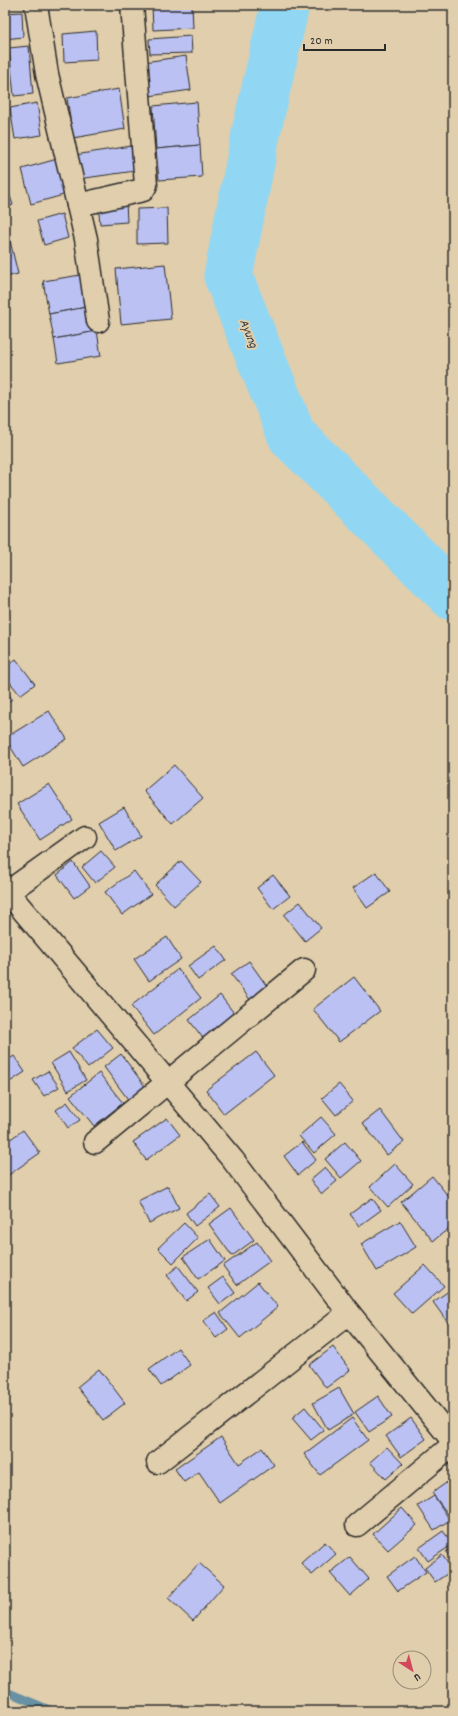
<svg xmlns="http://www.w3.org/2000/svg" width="458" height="1716" viewBox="0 0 458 1716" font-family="Dekko,sans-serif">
<rect width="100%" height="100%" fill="#e1ceac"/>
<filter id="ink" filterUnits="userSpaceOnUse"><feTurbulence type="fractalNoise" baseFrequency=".025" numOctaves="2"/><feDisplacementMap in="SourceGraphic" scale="8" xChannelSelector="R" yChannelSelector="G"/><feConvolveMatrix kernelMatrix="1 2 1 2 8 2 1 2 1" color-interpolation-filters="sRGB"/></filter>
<g filter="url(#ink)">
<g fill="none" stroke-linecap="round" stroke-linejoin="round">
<path stroke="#6892a3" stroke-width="8" d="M5,1691L53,1711"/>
<path stroke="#91d7f3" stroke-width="49" d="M285,5L257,128L228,276L292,436L453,596"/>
</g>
<g fill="#bbc1f2" stroke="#2b2b2b">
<path d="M152,5H192L193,28L153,30Z"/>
<path d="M22,12L23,37L5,39V13Z"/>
<path d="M96,31L97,60L64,62L63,34Z"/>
<path d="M191,36L192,53L150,54L149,39Z"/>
<path d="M29,46L33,94L14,96L9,48Z"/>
<path d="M186,56L191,90L149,96L144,62Z"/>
<path d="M119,89L125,129L73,138L67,98Z"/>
<path d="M197,102L200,145L156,149L153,106Z"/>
<path d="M37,103L42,135L15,139L10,108Z"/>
<path d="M200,145L202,177L159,180L156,149Z"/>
<path d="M131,146L135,171L78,179L75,155Z"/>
<path d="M57,159L67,194L31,204L22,169Z"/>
<path d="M5,182L13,205L5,208Z"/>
<path d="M126,201L127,222L100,224L98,203Z"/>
<path d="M167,208L168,243L137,244V209Z"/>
<path d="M62,214L68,238L44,245L37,221Z"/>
<path d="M10,241L18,274L5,277V243Z"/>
<path d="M165,264L171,319L121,324L116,269Z"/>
<path d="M87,274L92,306L49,314L43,281Z"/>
<path d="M92,306L97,331L54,339L49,314Z"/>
<path d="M97,331L101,356L58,363L54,339Z"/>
<path d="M16,659L35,684L20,695L5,676V668Z"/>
<path d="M5,689L12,699L5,705Z"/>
<path d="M49,711L67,739L23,767L5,738Z"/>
<path d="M174,765L203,798L173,824L144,791Z"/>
<path d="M49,784L72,819L40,840L17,804Z"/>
<path d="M124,807L141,836L116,851L99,822Z"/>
<path d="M101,851L115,867L95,883L82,867Z"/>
<path d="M181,861L201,882L174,906L155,885Z"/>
<path d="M73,862L90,886L74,898L57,875Z"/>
<path d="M134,871L151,894L122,915L105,892Z"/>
<path d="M376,872L390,892L367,908L353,888Z"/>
<path d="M273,875L290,896L273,909L257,888Z"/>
<path d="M300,902L321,928L305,941L284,915Z"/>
<path d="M167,937L181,959L149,981L134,959Z"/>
<path d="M216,946L226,960L198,980L188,966Z"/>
<path d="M249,961L271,992L254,1005L231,974Z"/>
<path d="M178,969L201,998L154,1035L131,1006Z"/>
<path d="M354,977L380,1011L339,1042L313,1009Z"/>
<path d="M220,995L237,1017L206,1042L189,1020Z"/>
<path d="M97,1029L113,1048L88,1068L72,1048Z"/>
<path d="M69,1052L86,1080L68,1091L51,1063Z"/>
<path d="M256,1052L274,1075L224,1114L206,1090Z"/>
<path d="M121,1054L147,1089L130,1102L104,1067Z"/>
<path d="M14,1056L25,1072L5,1085V1062Z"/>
<path d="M48,1071L59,1087L44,1096L33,1080Z"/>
<path d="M99,1073L123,1103L94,1126L70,1096Z"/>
<path d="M339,1084L353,1101L336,1115L322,1098Z"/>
<path d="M67,1102L80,1120L68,1128L56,1110Z"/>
<path d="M380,1110L404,1142L387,1155L363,1123Z"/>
<path d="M321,1117L336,1134L314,1153L299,1136Z"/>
<path d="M167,1118L180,1135L146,1160L133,1142Z"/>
<path d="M23,1130L40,1153L7,1176L5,1173V1143Z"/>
<path d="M302,1142L316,1160L298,1175L284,1156Z"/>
<path d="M345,1142L361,1161L341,1178L325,1159Z"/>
<path d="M395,1164L413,1184L388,1207L370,1187Z"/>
<path d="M325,1167L337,1181L322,1194L310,1180Z"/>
<path d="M432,1176L453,1202V1225L433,1241L401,1202Z"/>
<path d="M168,1186L179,1208L149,1223L138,1201Z"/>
<path d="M210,1194L220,1207L195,1226L186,1213Z"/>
<path d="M372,1198L381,1210L359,1226L350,1214Z"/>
<path d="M231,1208L254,1240L232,1256L209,1224Z"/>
<path d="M400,1221L416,1247L377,1271L361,1244Z"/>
<path d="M184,1223L198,1238L173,1263L158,1248Z"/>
<path d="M210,1239L225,1261L198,1279L183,1257Z"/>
<path d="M257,1242L270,1261L237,1285L223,1266Z"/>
<path d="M425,1265L444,1286L412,1314L393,1293Z"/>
<path d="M178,1266L198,1292L186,1301L167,1275Z"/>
<path d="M223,1277L235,1293L220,1304L208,1288Z"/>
<path d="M258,1282L278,1307L240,1338L220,1313Z"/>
<path d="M453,1288V1330L433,1302Z"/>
<path d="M216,1312L228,1329L216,1338L203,1321Z"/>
<path d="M333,1347L350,1370L326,1388L309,1365Z"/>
<path d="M178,1348L190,1365L161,1386L149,1369Z"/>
<path d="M99,1369L125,1403L103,1420L77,1387Z"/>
<path d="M339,1388L354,1414L328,1430L313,1403Z"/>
<path d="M378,1396L392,1417L369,1432L355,1412Z"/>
<path d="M305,1407L324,1430L311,1440L292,1418Z"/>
<path d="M352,1418L368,1440L320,1475L304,1454Z"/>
<path d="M411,1418L426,1439L401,1457L386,1436Z"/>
<path d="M221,1437L239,1464L262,1448L274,1465L220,1503L199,1472L184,1482L175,1469Z"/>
<path d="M387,1447L403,1464L386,1479L370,1462Z"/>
<path d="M453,1478V1511L448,1514L432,1493Z"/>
<path d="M434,1496L450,1520L434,1530L418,1506Z"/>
<path d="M402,1508L417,1525L388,1550L373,1534Z"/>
<path d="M443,1531L453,1544L428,1561L419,1548Z"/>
<path d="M325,1542L336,1554L312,1575L301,1563Z"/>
<path d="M453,1547V1563L446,1552Z"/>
<path d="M442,1555L453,1570L435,1582L425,1568Z"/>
<path d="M415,1556L426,1572L398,1591L387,1576Z"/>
<path d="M350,1557L369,1579L350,1596L330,1573Z"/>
<path d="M199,1563L224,1585L193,1621L168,1598Z"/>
<path d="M453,1580V1592L447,1585Z"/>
</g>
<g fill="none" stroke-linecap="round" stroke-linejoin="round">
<g stroke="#2b2b2b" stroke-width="25">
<g id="minor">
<path d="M36,5L47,74L86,239L98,321"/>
<path d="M78,205L143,190L146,185L132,5"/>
<path d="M5,889L233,1160L349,1313L453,1441"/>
<path d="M8,892L85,837"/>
<path d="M95,1142L304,970"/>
<path d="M158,1462L349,1313"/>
<path d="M357,1525L453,1445"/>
</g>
</g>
<use href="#minor" stroke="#e1ceac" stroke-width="22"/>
</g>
</g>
<g text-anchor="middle" stroke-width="4" stroke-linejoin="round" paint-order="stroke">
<g font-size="13" font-style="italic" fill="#353c3f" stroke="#e1ceac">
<text transform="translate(250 333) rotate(68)" y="5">Ayung</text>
</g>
</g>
<rect width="458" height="1716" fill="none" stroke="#e1ceac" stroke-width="20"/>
<rect x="10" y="10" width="438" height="1696" fill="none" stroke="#2b2b2b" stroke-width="1.5" filter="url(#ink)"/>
<g transform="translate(412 1670) rotate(144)"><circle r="19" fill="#e1ceac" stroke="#988d78"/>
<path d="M0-3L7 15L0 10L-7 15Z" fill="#d1495b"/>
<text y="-6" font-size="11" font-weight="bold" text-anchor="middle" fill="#2b2b2b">U</text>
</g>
<path d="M304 44v6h81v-6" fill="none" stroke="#2b2b2b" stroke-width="2"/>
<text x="310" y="44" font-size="12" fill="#2b2b2b" stroke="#e1ceac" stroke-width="3" paint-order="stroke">20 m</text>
</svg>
